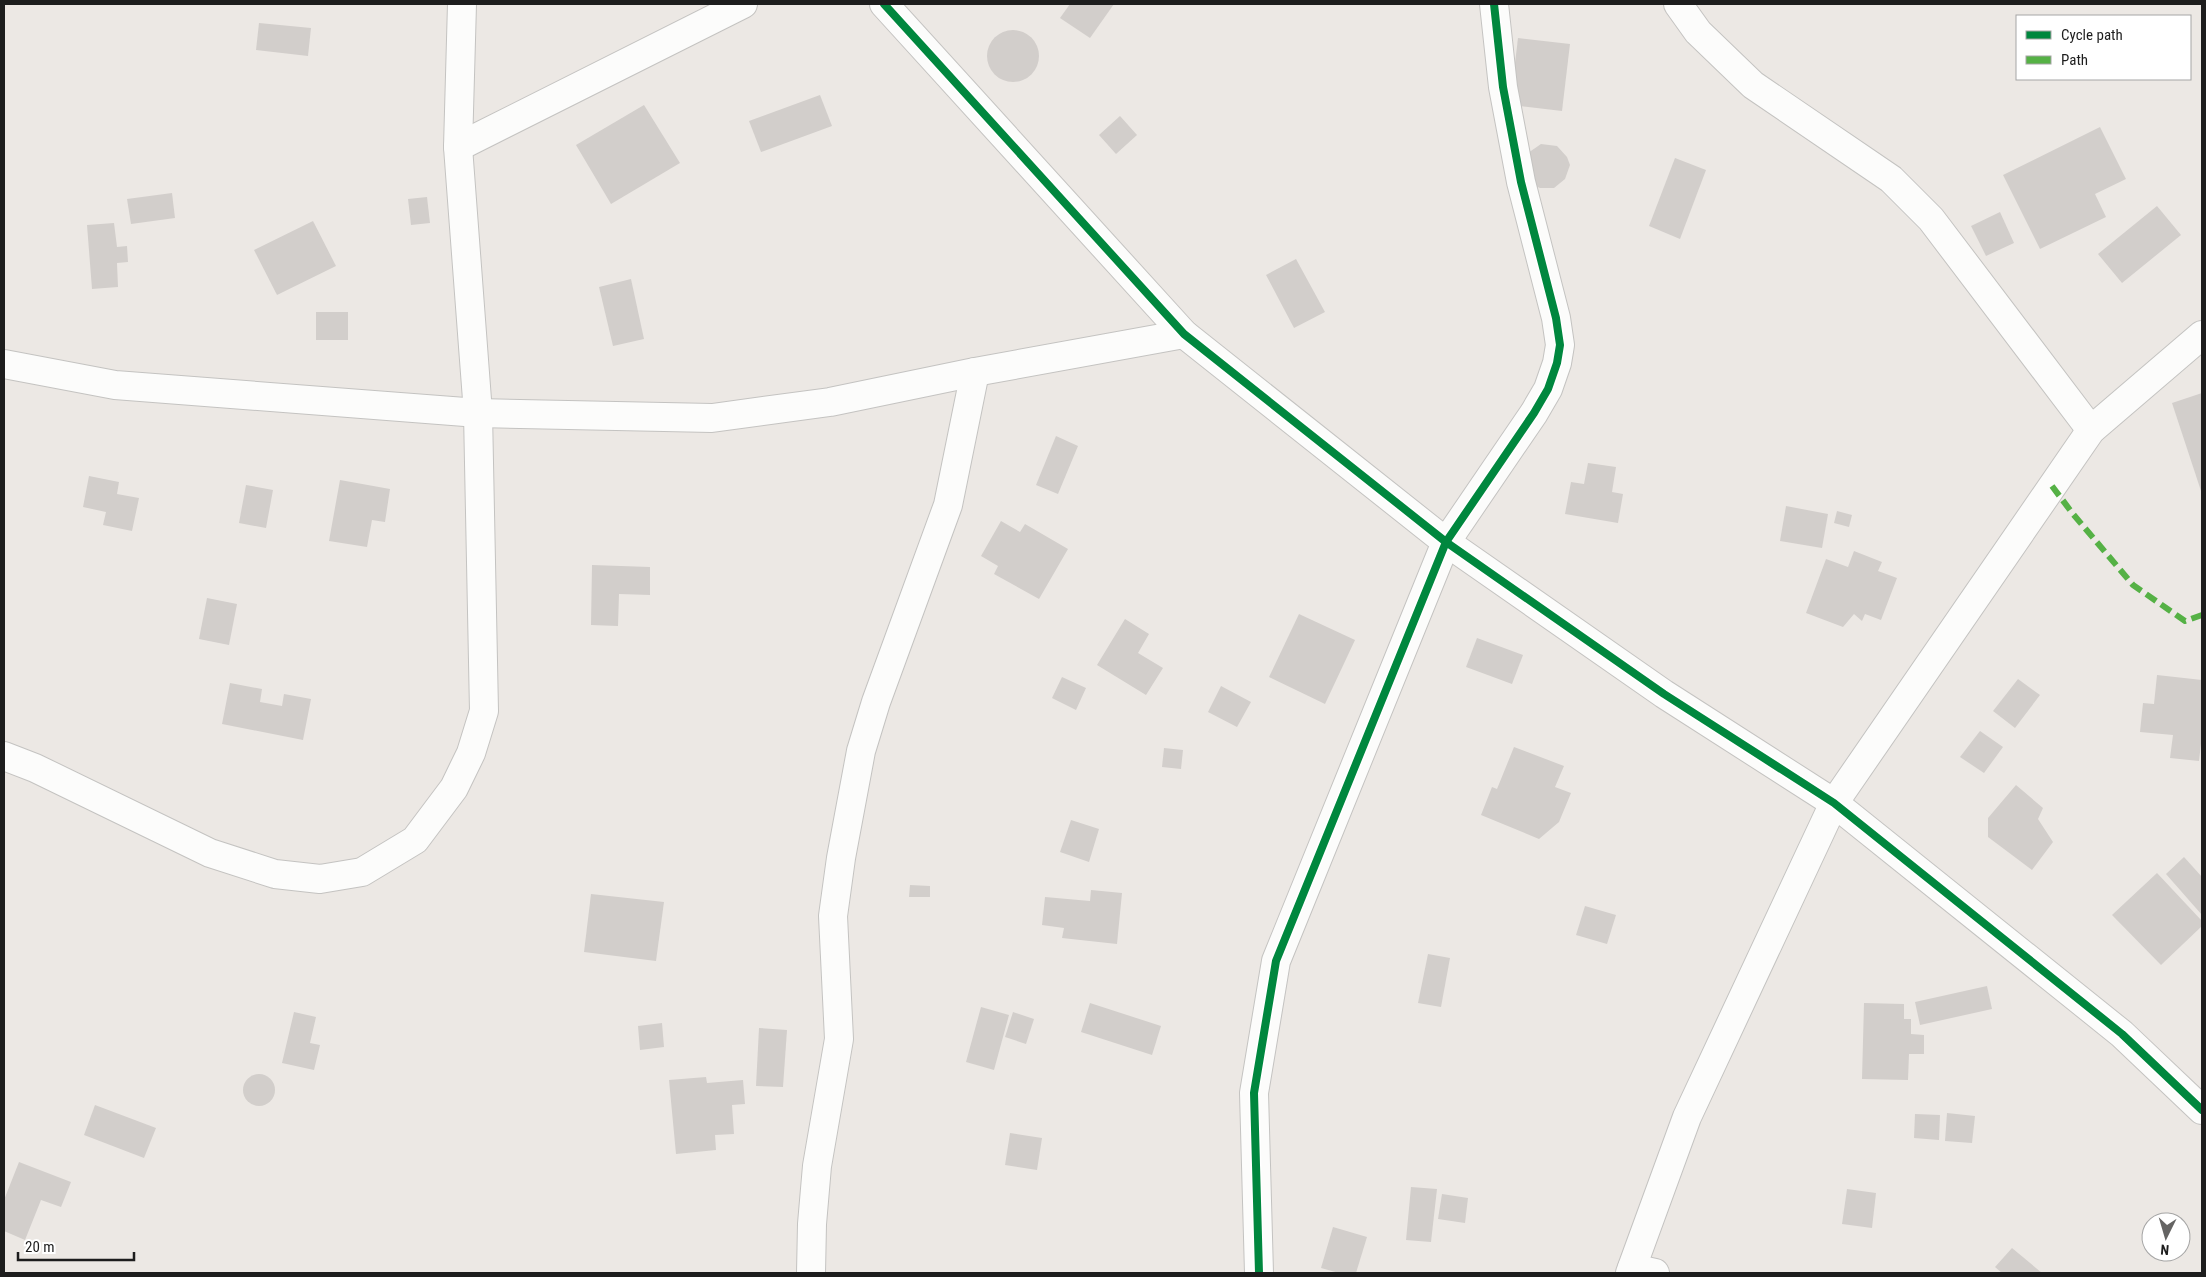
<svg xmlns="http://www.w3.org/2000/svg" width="2206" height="1277" viewBox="0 0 2206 1277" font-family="'Roboto Condensed',sans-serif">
<rect width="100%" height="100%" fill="#ece8e4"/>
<g fill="#d2cecb">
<path d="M1070,4H1114L1090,38L1060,18Z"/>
<path d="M259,23L311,28L308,56L256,50Z"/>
<circle cx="1013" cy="56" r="26"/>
<path d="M1518,38L1570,44L1562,111L1510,105Z"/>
<path d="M820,95L832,126L761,152L749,121Z"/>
<path d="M644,105L680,163L611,204L576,145Z"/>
<path d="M1120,116L1137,135L1116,154L1099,135Z"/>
<path d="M2100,127L2126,179L2095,194L2106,217L2040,249L2003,175Z"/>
<path d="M1541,144L1557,146L1567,157L1570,165L1565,179L1554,188H1540L1533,185L1528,153Z"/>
<path d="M1675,158L1706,170L1680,239L1649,226Z"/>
<path d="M172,193L175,218L131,224L127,199Z"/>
<path d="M427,197L430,223L411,225L408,199Z"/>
<path d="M2157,206L2181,235L2122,283L2098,254Z"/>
<path d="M2000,212L2014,243L1986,256L1971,226Z"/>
<path d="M313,221L336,266L277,295L254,250Z"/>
<path d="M114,223L117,247L127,246L128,262L117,263L118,287L92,289L87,225Z"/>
<path d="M1296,259L1325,312L1294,328L1266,275Z"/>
<path d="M631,279L644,339L613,346L599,287Z"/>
<rect x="316" y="312" width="32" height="28"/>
<path d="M2202,393V494L2172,403Z"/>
<path d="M1056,436L1078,446L1058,494L1036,485Z"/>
<path d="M1588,463L1616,467L1612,492L1623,494L1618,523L1565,514L1571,482L1584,484Z"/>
<path d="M89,476L119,482L117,494L139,498L132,531L103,525L106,512L83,507Z"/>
<path d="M340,480L390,489L385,522L372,520L367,547L329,541Z"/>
<path d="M246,485L273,490L266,528L239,523Z"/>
<path d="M1786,506L1828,514L1822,548L1780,541Z"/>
<path d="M1837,511L1852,515L1849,527L1834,523Z"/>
<path d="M1001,521L1020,532L1025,524L1068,549L1039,599L994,574L998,566L981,556Z"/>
<path d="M1854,551L1882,562L1878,571L1897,578L1881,620L1865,614L1862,621L1854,614L1843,627L1806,613L1826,559L1848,567Z"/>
<path d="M592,565L650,567V595L619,594L618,626L591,625Z"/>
<path d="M207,598L237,604L229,645L199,639Z"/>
<path d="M1299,614L1355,640L1325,704L1269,677Z"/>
<path d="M1125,619L1149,634L1138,653L1163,668L1146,695L1097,665Z"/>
<path d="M1477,638L1523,655L1512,684L1466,667Z"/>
<path d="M2157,675L2202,680V735L2199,761L2170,758L2173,735L2140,732L2143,703L2154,704Z"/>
<path d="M1062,677L1086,688L1076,710L1052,698Z"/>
<path d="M2018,679L2040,695L2015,728L1993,711Z"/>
<path d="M230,683L262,689L260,702L282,706L284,694L311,699L303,740L222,724Z"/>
<path d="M1221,686L1251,702L1237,727L1208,712Z"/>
<path d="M1980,731L2003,747L1984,773L1960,757Z"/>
<path d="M1514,747L1564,766L1555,787L1571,793L1559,822L1539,839L1481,815L1492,787L1497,789Z"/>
<path d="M1164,748L1183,750L1181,769L1162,767Z"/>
<path d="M2016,785L2043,808L2038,819L2053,842L2032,870L1988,837V818Z"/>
<path d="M1071,820L1099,829L1089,862L1060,852Z"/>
<path d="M2184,857L2202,877V915L2166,874Z"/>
<path d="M2157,873L2202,921V926L2161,965L2112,915Z"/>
<path d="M910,885L930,886V897H909Z"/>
<path d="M1091,890L1122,893L1117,944L1062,938L1064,928L1042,925L1045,897L1090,901Z"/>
<path d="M591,894L664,902L656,961L584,952Z"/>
<path d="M1585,906L1616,915L1607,944L1576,935Z"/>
<path d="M1428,954L1450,958L1441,1007L1418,1003Z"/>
<path d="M1987,986L1992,1009L1920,1025L1915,1002Z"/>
<path d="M1090,1003L1161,1026L1152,1055L1081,1032Z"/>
<path d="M1864,1003L1904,1004V1019H1911V1034L1924,1035V1054H1909L1908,1080L1862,1079Z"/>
<path d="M981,1007L1009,1015L994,1070L966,1062Z"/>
<path d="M294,1012L316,1017L310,1043L320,1045L314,1070L282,1063Z"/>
<path d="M1013,1012L1034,1019L1026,1044L1005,1037Z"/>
<path d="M662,1023L664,1047L640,1050L638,1026Z"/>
<path d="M759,1028L787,1030L783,1087L756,1086Z"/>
<circle cx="259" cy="1090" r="16"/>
<path d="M706,1077L707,1083L743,1080L745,1104L732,1105L734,1134L715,1135L716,1150L676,1154L669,1080Z"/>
<path d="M95,1105L156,1128L144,1158L84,1135Z"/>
<path d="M1947,1113L1975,1116L1972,1143L1945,1141Z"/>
<path d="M1915,1114L1940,1115L1939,1140L1914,1138Z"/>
<path d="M1010,1133L1042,1138L1037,1170L1005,1165Z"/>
<path d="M19,1162L71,1182L61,1207L41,1200L25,1240L4,1231V1200Z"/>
<path d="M1411,1187L1437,1189L1431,1242L1406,1240Z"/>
<path d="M1847,1189L1876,1193L1872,1228L1842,1224Z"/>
<path d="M1442,1194L1468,1198L1465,1223L1438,1219Z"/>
<path d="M1333,1227L1367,1237L1356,1273H1339L1321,1268Z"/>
<path d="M2012,1248L2042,1273H2002L1995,1267Z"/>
</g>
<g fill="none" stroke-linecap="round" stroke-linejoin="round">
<g stroke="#c4c3c1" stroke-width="30">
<g id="street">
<path d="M884,4L1184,334L1446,542L1664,694L1834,803L2122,1034L2202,1110"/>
<path d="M1678,4L1698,32L1753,85L1891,179L1931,219L2091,430"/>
<path d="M458,147L743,4"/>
<path d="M4,364L115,385L478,413L712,418L830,402L975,372L1184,334"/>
<path d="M4,756L35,768L210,853L275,874L320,879L362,872L415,840L454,788L471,753L484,711L478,413L458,147L462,4"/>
<path d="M1632,1268L1655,1273"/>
<path d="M811,1273L812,1224L817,1166L839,1039L833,916L841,858L861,751L876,702L948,505L975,372"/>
<path d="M1259,1273L1254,1093L1276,961L1446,542L1534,413L1548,389L1557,363L1560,345L1556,318L1521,182L1503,87L1494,4"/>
<path d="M1630,1273L1687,1117L1834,803L2091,430L2202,335"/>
</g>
</g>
<use href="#street" stroke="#fcfcfb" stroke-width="28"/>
<path stroke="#55b145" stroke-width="6" stroke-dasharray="12 6" stroke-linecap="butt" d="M2052,486L2073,514L2133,585L2185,621L2202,615"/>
<g stroke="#fff" stroke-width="11">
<g id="cycleway">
<path d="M884,4L1184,334L1446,542L1664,694L1834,803L2122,1034L2202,1110"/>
<path d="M1259,1273L1254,1093L1276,961L1446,542L1534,413L1548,389L1557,363L1560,345L1556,318L1521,182L1503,87L1494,4"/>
</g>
</g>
<use href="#cycleway" stroke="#00873e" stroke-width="8"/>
</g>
<rect width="2206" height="1277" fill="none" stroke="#1d1d1d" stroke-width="10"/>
<rect x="2016" y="15" width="175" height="65" fill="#ffffff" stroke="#a5a5a5"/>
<rect x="2026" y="31" width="25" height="8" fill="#00873e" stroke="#a5a5a5"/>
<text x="2061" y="40" font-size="15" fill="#1d1d1d">Cycle path</text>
<rect x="2026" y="56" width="25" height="8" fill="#55b145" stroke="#a5a5a5"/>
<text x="2061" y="65" font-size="15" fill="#1d1d1d">Path</text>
<g transform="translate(2166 1237) rotate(185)"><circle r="24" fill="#ffffff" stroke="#a5a5a5"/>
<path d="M0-4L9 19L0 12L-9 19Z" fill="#656463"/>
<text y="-8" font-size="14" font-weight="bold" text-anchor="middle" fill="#1d1d1d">N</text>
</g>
<path d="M18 1252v8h116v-8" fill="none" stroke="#1d1d1d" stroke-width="2.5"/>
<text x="25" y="1252" font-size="15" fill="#1d1d1d" stroke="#ffffff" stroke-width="4" paint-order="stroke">20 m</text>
</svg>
